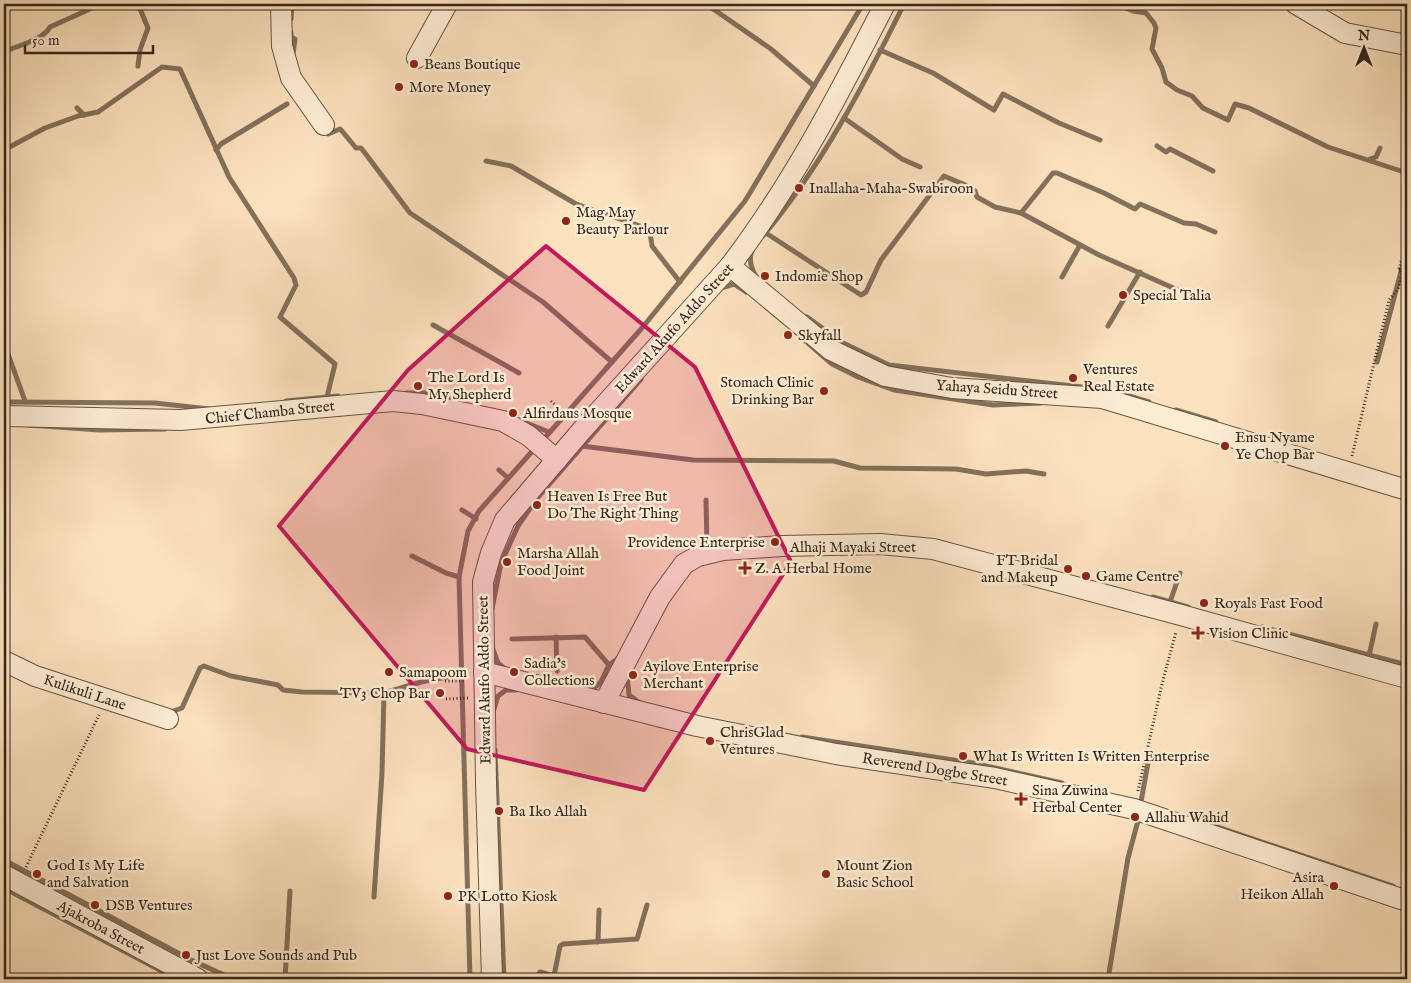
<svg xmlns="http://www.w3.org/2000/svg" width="1411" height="983" viewBox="0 0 1411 983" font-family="'IM FELL English',serif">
<rect width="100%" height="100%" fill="#fce1bd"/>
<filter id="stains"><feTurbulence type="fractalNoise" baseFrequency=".004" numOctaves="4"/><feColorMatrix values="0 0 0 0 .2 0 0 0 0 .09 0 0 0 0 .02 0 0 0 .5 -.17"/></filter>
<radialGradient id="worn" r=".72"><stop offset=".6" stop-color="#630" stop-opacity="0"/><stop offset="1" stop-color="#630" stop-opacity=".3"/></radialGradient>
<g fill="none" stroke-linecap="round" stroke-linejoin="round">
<g stroke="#83705d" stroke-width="5">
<path d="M138,4L148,28L140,50L138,66"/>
<path d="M706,4L771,49L814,86"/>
<path d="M1116,4L1133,11L1146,13L1154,23L1156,28L1152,49L1162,68L1166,82L1177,90L1192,96L1203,108L1228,120L1235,104L1249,108L1328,147L1407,173"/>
<path d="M291,19L292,4"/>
<path d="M291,33V37L295,39L293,54"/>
<path d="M880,50L933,73L994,110L1003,94L1059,123L1100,140"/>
<path d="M4,52C18,45 42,41 50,27L101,4"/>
<path d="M77,108L84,115"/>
<path d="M844,118L902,159L920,167"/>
<path d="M325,132L328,134L340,129L342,131L356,148H361L365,153L410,213L543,302L612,362"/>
<path d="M1157,146L1166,152L1170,149L1213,171"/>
<path d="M4,150L45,128L78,116L98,112L162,67L180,69L229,177L294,278L296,285L280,317L335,364L327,397"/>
<path d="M216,150L221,144L287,104"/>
<path d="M1370,159L1376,157L1380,148"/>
<path d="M486,161L511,166L576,204L643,227L650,232L652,246L680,282"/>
<path d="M1021,213L1053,173H1057L1104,193L1135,209L1140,204L1184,223L1196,224L1215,232"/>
<path d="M766,233L861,295L866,292L881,260L944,176L963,184L975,191L977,197L995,207L1021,213L1099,255L1198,299"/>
<path d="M763,236C821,167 864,85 904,4"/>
<path d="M752,251C748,260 752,270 757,278"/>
<path d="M1062,277L1080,245"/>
<path d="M721,288L734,284L746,292"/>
<path d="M807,317L843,343L889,365L1091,388"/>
<path d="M433,325L519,373"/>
<path d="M1108,326L1140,272"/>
<path d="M801,337L832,364L858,377L894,390L993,405L1041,403"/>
<path d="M7,351L25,401"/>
<path d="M1377,362L1407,249"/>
<path d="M406,393H428L454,401"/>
<path d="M1119,393L1149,402"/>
<path d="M286,401L338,396"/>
<path d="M4,402L155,403L209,409"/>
<path d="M1176,410L1216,422"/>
<path d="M519,420L549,432"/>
<path d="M29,425L99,430L165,429"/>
<path d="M542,441L642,328L745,201L863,4"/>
<path d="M582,446L693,460L834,461L860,468L956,469L986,474L1026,471L1044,474"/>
<path d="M499,470L508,478"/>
<path d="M706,500L707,547"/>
<path d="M462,510L476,519"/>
<path d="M412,556L446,573L459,577"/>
<path d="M1153,597L1188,607"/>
<path d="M1170,602L1180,573"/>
<path d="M492,609L501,563L518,526L538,497L641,379"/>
<path d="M1262,627L1407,665"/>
<path d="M556,637L557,671"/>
<path d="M512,639L585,637L609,665"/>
<path d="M492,647L498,663L505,669"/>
<path d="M1369,656L1376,624"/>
<path d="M627,674L629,695L640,703"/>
<path d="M585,689C604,688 602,676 609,665C611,663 616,660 619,658"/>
<path d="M494,709L498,696L506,690H516"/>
<path d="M168,713L182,708L200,668L204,666L231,676L278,685L283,690L302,692L384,693L421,682L462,674"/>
<path d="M802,737L973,763L1062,783"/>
<path d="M495,750L504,979"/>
<path d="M1141,802L1149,757"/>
<path d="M1191,818L1393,886"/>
<path d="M4,860L191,960L233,979"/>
<path d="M4,888L177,979"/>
<path d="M374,897L382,773L384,693"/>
<path d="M598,942L599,910"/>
<path d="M285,979L290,891"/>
<path d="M470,979L459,577L468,531L479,511L536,447"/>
<path d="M536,979L540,972L554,976L560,946L563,944L637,939L647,905"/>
<path d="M948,979V976"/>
<path d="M1108,979L1128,858L1139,817"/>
</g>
<g stroke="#655545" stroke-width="22">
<g id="minor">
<path d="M281,4L282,46L291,78L324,125"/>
<path d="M1296,4L1345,33L1407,45"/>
<path d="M417,58L447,4"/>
<path d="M730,266L831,350L885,376L952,388L1102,398L1407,490"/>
<path d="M4,416L181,420L393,401L422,404L503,421L529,436L557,460"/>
<path d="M4,661L35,676L168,719"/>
<path d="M484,672L697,726L836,754L995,778L1134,809L1407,901"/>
<path d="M604,703L660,597L684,564L698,556L723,550L782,546L880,544L933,549L1181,615L1407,678"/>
<path d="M4,875L198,979"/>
<path d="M492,979L486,782L483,582L491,553L505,520L583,429L730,266C792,185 839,94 885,4"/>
</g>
</g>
<g stroke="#33261d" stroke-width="3" stroke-dasharray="1 2.5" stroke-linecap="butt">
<path d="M1399,269L1407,271"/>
<path d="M551,401L569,417"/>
<path d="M1352,456L1389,300L1398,289L1402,274L1399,269L1407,242"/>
<path d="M445,681H466"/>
<path d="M446,699L468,698"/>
<path d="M1138,791L1162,684L1176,632"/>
<path d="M26,867L99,715"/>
</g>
<use href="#minor" stroke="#fdecd4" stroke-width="20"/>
</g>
<path fill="#c2185b" fill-opacity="0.2" stroke="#c2185b" stroke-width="4" stroke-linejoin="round" d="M546,246L695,367L791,562L644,790L467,749L279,526L408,370Z"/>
<g fill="#8f2418" stroke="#fdecd4" stroke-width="2">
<circle cx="414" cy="64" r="5"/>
<circle cx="399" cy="87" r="5"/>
<circle cx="799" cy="188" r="5"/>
<circle cx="566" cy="221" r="5"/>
<circle cx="765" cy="276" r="5"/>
<circle cx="1123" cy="295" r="5"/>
<circle cx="788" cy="335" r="5"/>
<circle cx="1073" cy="378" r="5"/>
<circle cx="418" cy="386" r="5"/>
<circle cx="824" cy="391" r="5"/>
<circle cx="513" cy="413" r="5"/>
<circle cx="1225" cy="446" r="5"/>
<circle cx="537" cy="505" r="5"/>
<circle cx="775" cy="542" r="5"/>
<circle cx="507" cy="562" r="5"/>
<path d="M742.5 560.5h5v5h5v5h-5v5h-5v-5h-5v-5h5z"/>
<circle cx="1068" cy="569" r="5"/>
<circle cx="1086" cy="576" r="5"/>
<circle cx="1204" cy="603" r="5"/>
<path d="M1195.5 625.5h5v5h5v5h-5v5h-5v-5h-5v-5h5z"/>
<circle cx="389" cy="672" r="5"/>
<circle cx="514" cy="672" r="5"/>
<circle cx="633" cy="675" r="5"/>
<circle cx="440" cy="693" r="5"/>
<circle cx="710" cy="741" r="5"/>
<circle cx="963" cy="756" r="5"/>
<path d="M1018.5 791.5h5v5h5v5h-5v5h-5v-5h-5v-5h5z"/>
<circle cx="499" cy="811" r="5"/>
<circle cx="1135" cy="817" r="5"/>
<circle cx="37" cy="874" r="5"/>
<circle cx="826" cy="874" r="5"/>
<circle cx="1334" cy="886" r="5"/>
<circle cx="448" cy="896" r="5"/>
<circle cx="95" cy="905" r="5"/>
<circle cx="186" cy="955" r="5"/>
</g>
<g text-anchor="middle" stroke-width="5" stroke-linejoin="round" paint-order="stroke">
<g font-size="15" fill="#33261d" stroke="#fdecd4" text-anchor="start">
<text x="424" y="69">Beans Boutique</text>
<text x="409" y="92">More Money</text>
<text x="809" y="193">Inallaha-Maha-Swabiroon</text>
<text x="576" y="217">Mag May<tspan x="576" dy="17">Beauty Parlour</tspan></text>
<text x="775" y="281">Indomie Shop</text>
<text x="1133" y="300">Special Talia</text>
<text x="798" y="340">Skyfall</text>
<text x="1083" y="374">Ventures<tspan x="1083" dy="17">Real Estate</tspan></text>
<text x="428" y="382">The Lord Is<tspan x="428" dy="17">My Shepherd</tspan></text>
<text x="814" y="387" text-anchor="end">Stomach Clinic<tspan x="814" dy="17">Drinking Bar</tspan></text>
<text x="523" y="418">Alfirdaus Mosque</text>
<text x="1235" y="442">Ensu Nyame<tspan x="1235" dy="17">Ye Chop Bar</tspan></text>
<text x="547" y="501">Heaven Is Free But<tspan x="547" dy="17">Do The Right Thing</tspan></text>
<text x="765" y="547" text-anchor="end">Providence Enterprise</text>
<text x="517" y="558">Marsha Allah<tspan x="517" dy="17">Food Joint</tspan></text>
<text x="1058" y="565" text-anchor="end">FT Bridal<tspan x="1058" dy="17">and Makeup</tspan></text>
<text x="755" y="573">Z. A Herbal Home</text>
<text x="1096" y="581">Game Centre</text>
<text x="1214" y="608">Royals Fast Food</text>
<text x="1209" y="638">Vision Clinic</text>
<text x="524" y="668">Sadia's<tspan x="524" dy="17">Collections</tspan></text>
<text x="643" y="671">Ayilove Enterprise<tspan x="643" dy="17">Merchant</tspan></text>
<text x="399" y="677">Samapoom</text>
<text x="430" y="698" text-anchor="end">TV3 Chop Bar</text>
<text x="720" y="737">ChrisGlad<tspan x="720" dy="17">Ventures</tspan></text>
<text x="973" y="761">What Is Written Is Written Enterprise</text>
<text x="1032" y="795">Sina Zuwina<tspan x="1032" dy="17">Herbal Center</tspan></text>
<text x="509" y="816">Ba Iko Allah</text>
<text x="1145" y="822">Allahu Wahid</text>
<text x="47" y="870">God Is My Life<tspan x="47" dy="17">and Salvation</tspan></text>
<text x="836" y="870">Mount Zion<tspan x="836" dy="17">Basic School</tspan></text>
<text x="1324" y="882" text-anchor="end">Asira<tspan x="1324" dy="17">Heikon Allah</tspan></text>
<text x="458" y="901">PK Lotto Kiosk</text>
<text x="105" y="910">DSB Ventures</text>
<text x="196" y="960">Just Love Sounds and Pub</text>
</g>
<g font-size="15" fill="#33261d" stroke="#fdecd4">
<text transform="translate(674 328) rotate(-48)" y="5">Edward Akufo Addo Street</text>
<text transform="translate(997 389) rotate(4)" y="5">Yahaya Seidu Street</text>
<text transform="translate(270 412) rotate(-6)" y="5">Chief Chamba Street</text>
<text x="853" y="552">Alhaji Mayaki Street</text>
<text transform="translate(484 680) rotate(-91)" y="5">Edward Akufo Addo Street</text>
<text transform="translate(85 692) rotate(18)" y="5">Kulikuli Lane</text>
<text transform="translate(935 769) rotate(9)" y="5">Reverend Dogbe Street</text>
<text transform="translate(101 927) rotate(28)" y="5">Ajakroba Street</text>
</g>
</g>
<rect width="1411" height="983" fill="none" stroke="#fce1bd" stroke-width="20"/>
<rect x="5" y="5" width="1401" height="973" fill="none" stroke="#33261d" stroke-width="2.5"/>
<rect x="10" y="10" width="1391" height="963" fill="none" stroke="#33261d"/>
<g transform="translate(1364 48)" stroke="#fdecd4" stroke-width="4" paint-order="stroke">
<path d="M0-4L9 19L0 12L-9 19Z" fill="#33261d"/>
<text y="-8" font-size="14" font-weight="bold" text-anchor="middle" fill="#33261d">N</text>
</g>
<path d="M25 45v8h128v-8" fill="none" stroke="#33261d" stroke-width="2.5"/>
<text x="32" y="45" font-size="15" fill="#33261d" stroke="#fdecd4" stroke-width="4" paint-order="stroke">50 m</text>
<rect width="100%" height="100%" filter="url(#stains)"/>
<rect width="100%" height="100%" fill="url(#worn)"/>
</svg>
